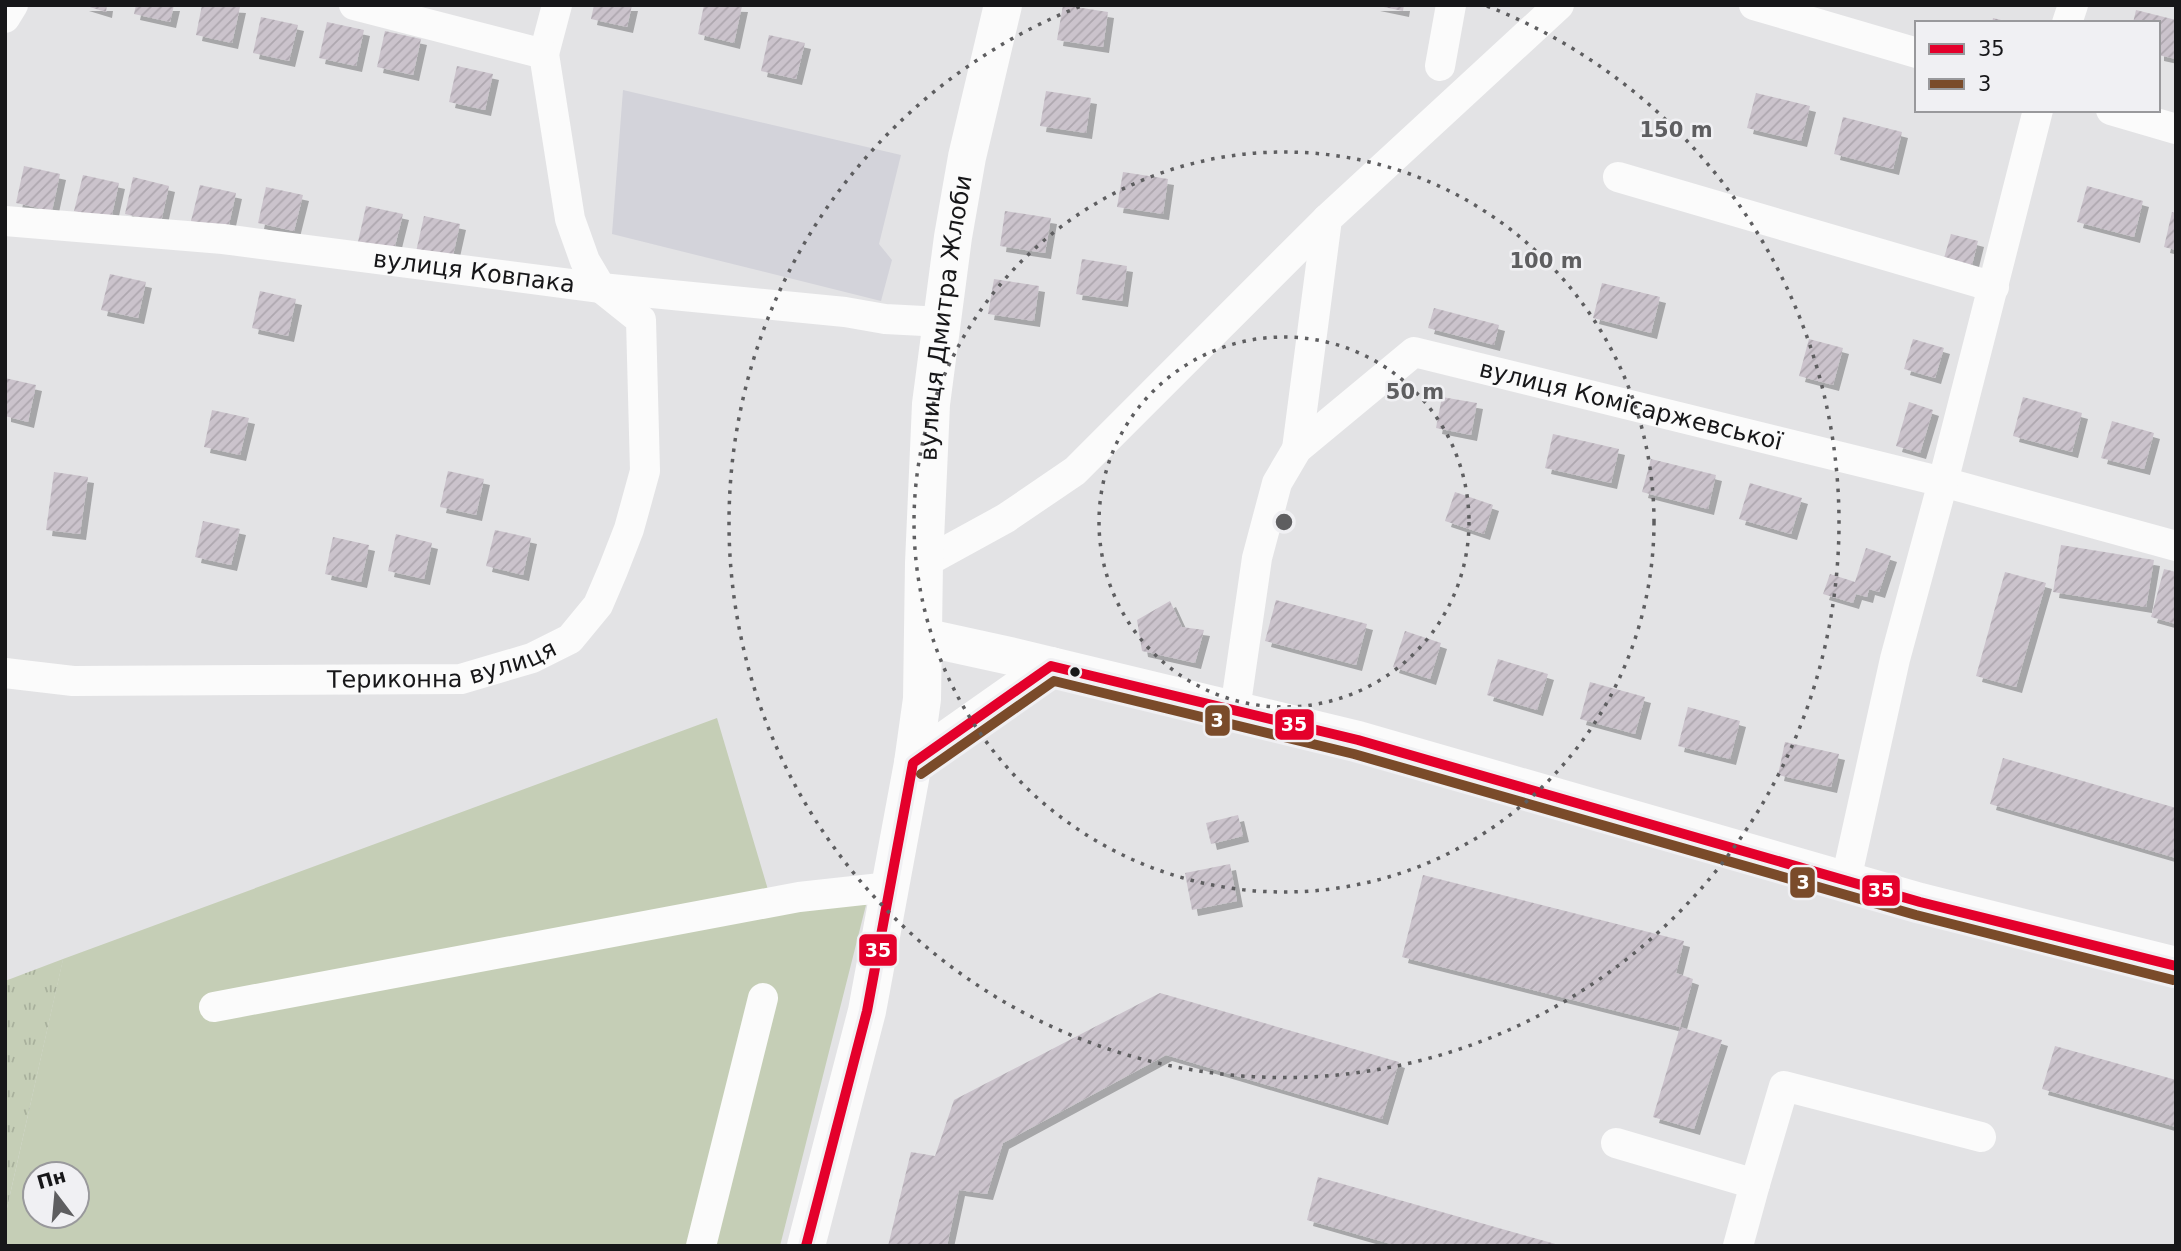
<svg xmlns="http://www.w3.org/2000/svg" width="2181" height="1251" viewBox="0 0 2181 1251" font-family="'DejaVu Sans',sans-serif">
<defs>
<pattern id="park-tufts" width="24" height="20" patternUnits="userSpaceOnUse" patternTransform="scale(1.75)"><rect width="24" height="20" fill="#c5ceb6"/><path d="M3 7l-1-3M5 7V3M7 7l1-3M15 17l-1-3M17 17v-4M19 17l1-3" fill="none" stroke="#a8b09c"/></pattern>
<pattern id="building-hatch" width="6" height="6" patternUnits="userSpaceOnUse" patternTransform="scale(1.75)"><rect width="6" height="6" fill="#cbc3cc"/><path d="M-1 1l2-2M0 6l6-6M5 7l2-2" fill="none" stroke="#aea7af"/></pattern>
<filter id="shadow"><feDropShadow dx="6" dy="6" stdDeviation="0" flood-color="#0004"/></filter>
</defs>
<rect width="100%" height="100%" fill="#e3e3e5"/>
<path fill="#d3d3da" d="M623,90L901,155L879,244L892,260L881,301L612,234Z"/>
<path fill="#c5ceb6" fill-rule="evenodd" d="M717,718L774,910L826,900L866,905L780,1246H5V1217L63,959ZM35,1174H77V1216H35Z"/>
<path fill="url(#park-tufts)" d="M63,959V960L5,1217V981Z"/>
<g fill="url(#building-hatch)" filter="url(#shadow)">
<path d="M83,5H107L106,12Z"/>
<path d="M136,5H174L170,22L134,14Z"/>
<path d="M202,5L240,7L232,43L196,35Z"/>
<path d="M594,5H632L627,27L591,19Z"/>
<path d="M704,5L742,6L734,43L698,34Z"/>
<path d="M1063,5L1108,12L1103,47L1057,40Z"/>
<path d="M1374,5H1404L1403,11Z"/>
<path d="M2136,10L2176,20V59L2158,55V23H2133Z"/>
<path d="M261,17L298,25L289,61L253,53Z"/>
<path d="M1993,18L2009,22V23H1992Z"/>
<path d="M327,22L364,30L356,66L319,58Z"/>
<path d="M385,31L421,39L413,75L377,67Z"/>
<path d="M769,35L805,43L796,79L761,71Z"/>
<path d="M457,66L493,74L485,110L449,102Z"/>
<path d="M1046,91L1091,98L1086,133L1040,126Z"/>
<path d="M1756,93L1810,106L1801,141L1747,128Z"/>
<path d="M1843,117L1902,132L1893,169L1834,154Z"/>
<path d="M24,166L60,174L52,211L16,203Z"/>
<path d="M1123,172L1168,179L1163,214L1117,207Z"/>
<path d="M83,175L119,183L111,219L74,211Z"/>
<path d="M133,177L169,186L161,222L125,214Z"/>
<path d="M200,185L236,193L228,229L191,221Z"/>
<path d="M2087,186L2143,201L2134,237L2077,222Z"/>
<path d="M266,187L303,195L294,231L258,223Z"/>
<path d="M366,206L403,214L394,250L358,242Z"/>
<path d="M1005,211L1051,218L1045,253L1000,246Z"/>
<path d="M2172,212L2176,213V250L2164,247Z"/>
<path d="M424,216L460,224L452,260L416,252Z"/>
<path d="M1951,234L1978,241L1972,265L1944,258Z"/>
<path d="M1082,259L1127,266L1122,301L1076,294Z"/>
<path d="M110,274L146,282L138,318L101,310Z"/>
<path d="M994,279L1039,286L1034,321L988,314Z"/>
<path d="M1602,283L1660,297L1651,333L1593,318Z"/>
<path d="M260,291L296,299L288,336L252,328Z"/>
<path d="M1434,308L1499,325L1494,345L1428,328Z"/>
<path d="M1809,339L1843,348L1833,385L1799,376Z"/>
<path d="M1913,339L1944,348L1935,378L1904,369Z"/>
<path d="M5,378L36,385L28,422L5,416Z"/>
<path d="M1442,397L1477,403L1471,435L1436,428Z"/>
<path d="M2023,397L2082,413L2072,452L2013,436Z"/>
<path d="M1909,402L1933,410L1920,453L1896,446Z"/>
<path d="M212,410L249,418L240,455L204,447Z"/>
<path d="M2112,421L2154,433L2144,469L2101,458Z"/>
<path d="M1553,434L1619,449L1611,483L1545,468Z"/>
<path d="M1651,459L1716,475L1708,509L1642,492Z"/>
<path d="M448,471L484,479L476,515L440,507Z"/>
<path d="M54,472L88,477L80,534L46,530Z"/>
<path d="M1750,483L1802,498L1791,534L1739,519Z"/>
<path d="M1455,492L1493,505L1484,534L1445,521Z"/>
<path d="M203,521L240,529L231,565L195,557Z"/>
<path d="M495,530L531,538L523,575L486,566Z"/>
<path d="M396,534L432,543L424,579L388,571Z"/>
<path d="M333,537L369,545L361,582L325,574Z"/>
<path d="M2061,545L2154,560L2146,607L2053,592Z"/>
<path d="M1866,548L1891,556L1879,592L1869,589L1867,597L1856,594L1853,603L1823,594L1830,574L1855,582Z"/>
<path d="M2164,569L2176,572V624L2151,617Z"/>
<path d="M2005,572L2046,583L2016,687L1976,676Z"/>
<path d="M1276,600L1367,624L1356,665L1265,641Z"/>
<path d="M1170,601L1182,627L1204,630L1195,663L1142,651L1137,620Z"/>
<path d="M1405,631L1441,643L1430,679L1393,667Z"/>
<path d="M1498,659L1548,674L1537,710L1487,695Z"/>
<path d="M1590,682L1645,697L1635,734L1580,719Z"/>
<path d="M1688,707L1740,721L1730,759L1678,746Z"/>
<path d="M1785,742L1839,754L1831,787L1778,775Z"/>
<path d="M2003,758L2176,808V858L1990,804Z"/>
<path d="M1238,815L1243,836L1211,844L1206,823Z"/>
<path d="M1230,864L1237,901L1192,910L1185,873Z"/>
<path d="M1423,875L1684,941L1676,973L1693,979L1680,1027L1402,957Z"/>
<path d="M1160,993L1399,1062L1382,1119L1166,1055L1003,1143L987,1194L959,1190L947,1246H888L911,1152L935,1156L954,1100Z"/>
<path d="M1680,1027L1722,1040L1694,1129L1653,1117Z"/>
<path d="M2055,1046L2176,1080V1127L2042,1089Z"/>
<path d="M1318,1177L1559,1245V1246H1398L1307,1220Z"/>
</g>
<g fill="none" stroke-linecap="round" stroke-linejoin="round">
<g stroke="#fbfbfb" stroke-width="30">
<path d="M1754,5L1917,53"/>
<path d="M5,18L13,5"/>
<path d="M2067,23L2073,5"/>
<path d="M544,54L557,5"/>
<path d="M1440,66L1451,5"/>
<path d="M2111,110L2176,129"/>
<path d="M1618,177L1994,287"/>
<path id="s1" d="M5,221L223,239L601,288L845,312L885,319L943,322"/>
<path d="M1297,449L1327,219L1559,5"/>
<path d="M924,563L1006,518L1075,471L1327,219"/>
<path id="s2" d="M5,673L73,681L461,679L532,658L570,639L598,605L613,570L629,529L645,471L641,320L601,288L585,261L570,219L544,54L354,5"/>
<path id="s3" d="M1235,710L1257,558L1277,483L1297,449L1414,352L1943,482L2176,546"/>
<path d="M1846,880L1895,659L1943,482L2038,110"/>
<path d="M214,1007L799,897L890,887"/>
<path d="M1616,1143L1755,1184L1784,1086L1981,1137"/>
<path d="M701,1246L763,998"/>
<path d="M1738,1246L1755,1184"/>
</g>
<g stroke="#fbfbfb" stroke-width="38">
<path d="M923,637L1010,656L1358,740L1920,902L2176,966"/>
<path d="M913,763L1051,666"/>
<path id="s4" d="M806,1246L867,1011L913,763L922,699L924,563L931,404L953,237L967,157L1003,5"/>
</g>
<g stroke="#f0f0f3" stroke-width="16">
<path id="bus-1" d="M806,1246L867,1011L913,763L1051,666L1358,740L1920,902L2176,966"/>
</g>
<g stroke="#f0f0f3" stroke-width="16">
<path id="bus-2" d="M921,774L1054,681L1354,754L1916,915L2173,980"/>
</g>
<use href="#bus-1" stroke="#e4002b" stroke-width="10"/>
<use href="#bus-2" stroke="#7a4b2a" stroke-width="10"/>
</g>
<g fill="none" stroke="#5e5e60" stroke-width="3.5" stroke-dasharray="3.5 7">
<circle cx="1284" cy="522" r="185"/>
<circle cx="1284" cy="522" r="370"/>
<path d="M1487 6A555 555 0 1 1 1081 6"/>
</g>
<circle fill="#171719" stroke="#f0f0f3" stroke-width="2.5" cx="1075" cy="672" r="6"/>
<g text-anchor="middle" stroke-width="5" stroke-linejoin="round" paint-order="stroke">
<g font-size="24" fill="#171719" stroke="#f0f0f3">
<text dy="8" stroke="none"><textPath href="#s1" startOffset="472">вулиця Ковпака</textPath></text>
<text dy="8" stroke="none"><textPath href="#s4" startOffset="942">вулиця Дмитра Жлоби</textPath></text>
<text dy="8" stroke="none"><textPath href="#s3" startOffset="646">вулиця Комісаржевської</textPath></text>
<text dy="8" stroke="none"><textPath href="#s2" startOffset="439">Териконна вулиця</textPath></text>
</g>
</g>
<circle cx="1284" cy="522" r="10" fill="#5e5e60" stroke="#f0f0f3" stroke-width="3.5"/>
<g font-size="21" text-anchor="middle" font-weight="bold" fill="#5e5e60" stroke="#f0f0f3" stroke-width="5" stroke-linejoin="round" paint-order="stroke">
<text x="1676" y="137">150 m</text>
<text x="1546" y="268">100 m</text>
<text x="1415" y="399">50 m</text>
</g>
<g stroke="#f0f0f3" stroke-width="2.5">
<rect x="1204" y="704" width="27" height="33" rx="7" fill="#7a4b2a"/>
<rect x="1274" y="708" width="41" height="33" rx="7" fill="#e4002b"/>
<rect x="1789" y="866" width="27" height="33" rx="7" fill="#7a4b2a"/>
<rect x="1861" y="874" width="40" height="33" rx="7" fill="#e4002b"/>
<rect x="858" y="933" width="40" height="34" rx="7" fill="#e4002b"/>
</g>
<g font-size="19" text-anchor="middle" font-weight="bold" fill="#fff">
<text x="1217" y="727">3</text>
<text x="1294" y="731">35</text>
<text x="1803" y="889">3</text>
<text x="1881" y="897">35</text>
<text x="878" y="957">35</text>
</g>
<rect width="2181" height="1251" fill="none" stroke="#171719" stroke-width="14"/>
<rect x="1915" y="21" width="245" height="91" fill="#f0f0f3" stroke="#99999c" stroke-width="2"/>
<rect x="1929" y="44" width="35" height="10" fill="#e4002b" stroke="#99999c" stroke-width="2"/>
<text x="1978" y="56" font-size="21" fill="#171719">35</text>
<rect x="1929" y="79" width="35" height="10" fill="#7a4b2a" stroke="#99999c" stroke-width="2"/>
<text x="1978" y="91" font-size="21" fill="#171719">3</text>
<g transform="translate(56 1195) rotate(344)"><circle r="33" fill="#f0f0f3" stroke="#99999c" stroke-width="2"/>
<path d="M0-5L12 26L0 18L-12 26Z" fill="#5e5e60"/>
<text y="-10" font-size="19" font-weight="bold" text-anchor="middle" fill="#171719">Пн</text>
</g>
</svg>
